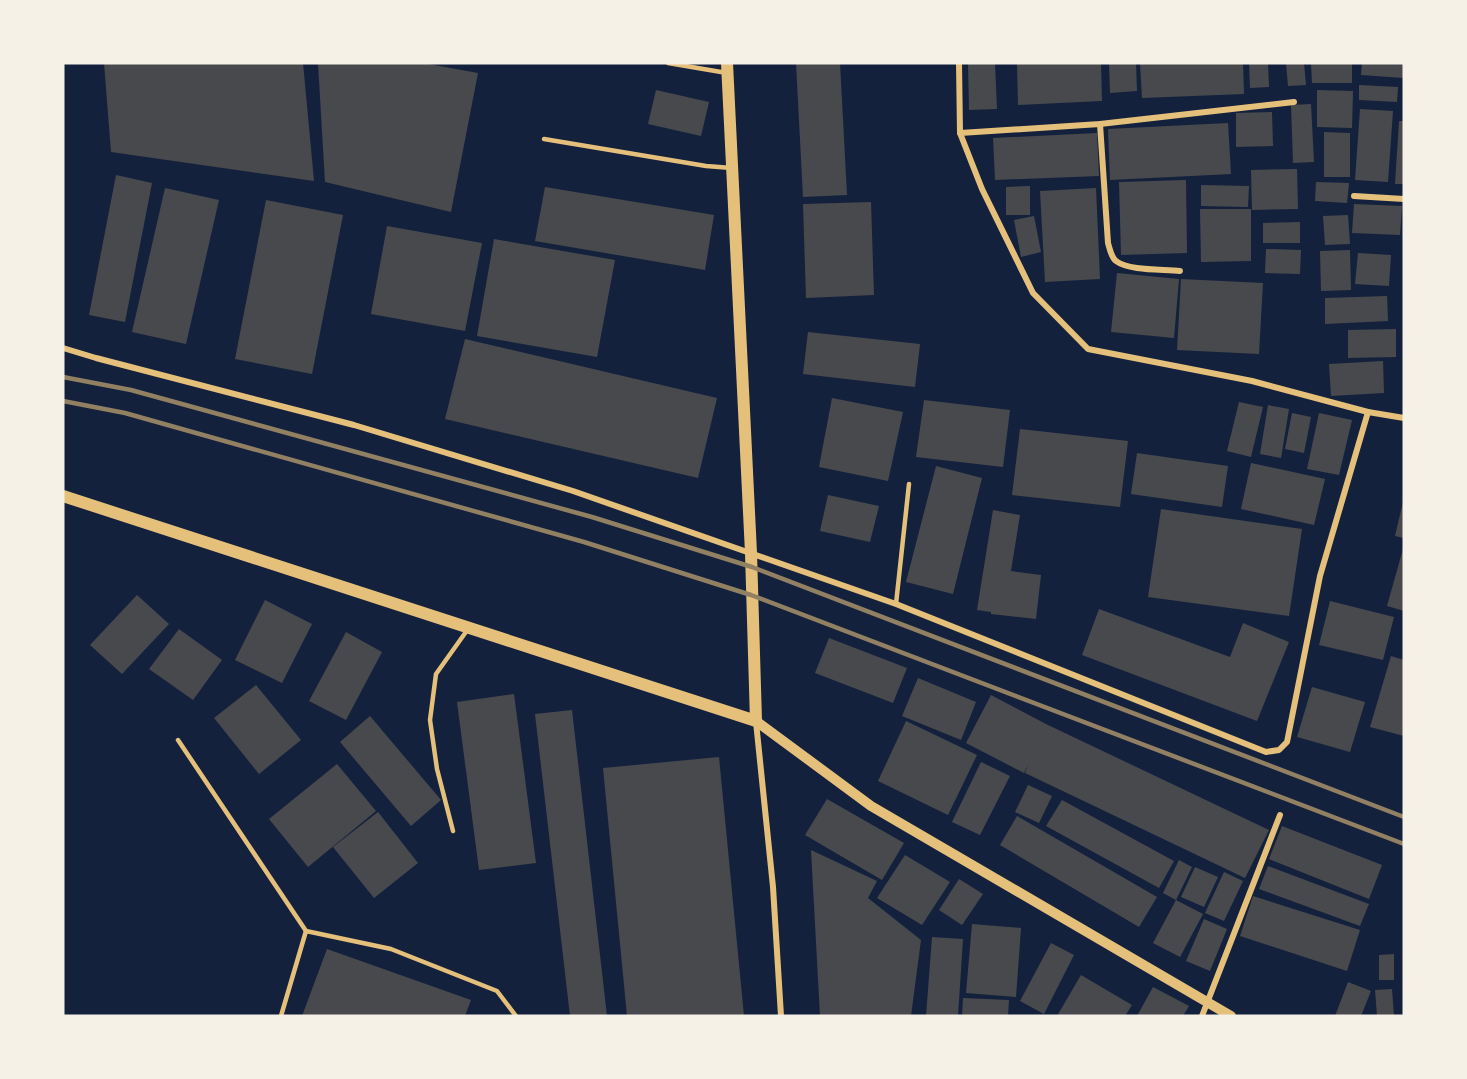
<svg xmlns="http://www.w3.org/2000/svg" width="1467" height="1079" viewBox="0 0 1467 1079" font-family="'Open Sans',sans-serif">
<rect width="100%" height="100%" fill="#14213d"/>
<g fill="#48494c">
<path d="M104,63H303L314,181L111,152Z"/>
<path d="M318,63H423L478,73L451,212L325,182Z"/>
<path d="M796,63H840L847,195L803,197Z"/>
<path d="M968,63H995L997,109L969,110Z"/>
<path d="M1017,63H1101L1102,101L1018,105Z"/>
<path d="M1109,63H1136L1137,91L1110,93Z"/>
<path d="M1140,63H1243L1244,94L1142,98Z"/>
<path d="M1249,63H1268L1269,87L1250,88Z"/>
<path d="M1286,63H1304L1306,85L1288,86Z"/>
<path d="M1311,63H1352V83H1312Z"/>
<path d="M1362,63H1404V78L1361,75Z"/>
<path d="M1359,85L1398,87L1397,102L1359,100Z"/>
<path d="M656,90L709,102L701,136L648,124Z"/>
<path d="M1317,90L1353,91L1352,128L1317,127Z"/>
<path d="M1311,104L1314,162L1293,163L1291,105Z"/>
<path d="M1360,109L1393,111L1388,182L1355,180Z"/>
<path d="M1272,112L1273,146L1236,147V113Z"/>
<path d="M1399,121H1404V184H1395Z"/>
<path d="M1228,123L1231,174L1110,180L1108,129Z"/>
<path d="M1324,132L1350,133V177H1324Z"/>
<path d="M1097,133L1099,176L995,180L993,138Z"/>
<path d="M1297,169L1298,209L1252,210L1251,170Z"/>
<path d="M116,175L152,183L125,322L89,315Z"/>
<path d="M1186,180L1187,253L1121,255L1119,182Z"/>
<path d="M1316,182L1349,183L1347,203L1315,201Z"/>
<path d="M1201,185L1249,186L1248,207L1201,206Z"/>
<path d="M1030,186V215H1006V187Z"/>
<path d="M545,187L714,215L705,270L535,241Z"/>
<path d="M165,188L219,200L186,344L132,332Z"/>
<path d="M1096,188L1100,279L1045,282L1040,191Z"/>
<path d="M266,200L343,215L312,374L235,359Z"/>
<path d="M871,202L874,295L806,298L803,204Z"/>
<path d="M1354,204L1402,206L1400,235L1352,233Z"/>
<path d="M1200,209H1251V261L1201,262Z"/>
<path d="M1348,215L1350,244L1325,245L1323,216Z"/>
<path d="M1034,216L1041,252L1021,257L1014,220Z"/>
<path d="M1300,222V243H1263V223Z"/>
<path d="M387,226L482,243L465,331L371,314Z"/>
<path d="M494,239L615,260L597,357L477,336Z"/>
<path d="M1266,249L1301,250L1300,274L1265,273Z"/>
<path d="M1350,250L1351,290L1321,291L1320,251Z"/>
<path d="M1358,253L1391,255L1389,286L1355,284Z"/>
<path d="M1117,273L1179,279L1174,338L1111,332Z"/>
<path d="M1181,279L1263,283L1259,354L1177,350Z"/>
<path d="M1387,296L1388,321L1325,324V298Z"/>
<path d="M1396,329V357L1348,358V330Z"/>
<path d="M808,332L920,344L915,387L803,374Z"/>
<path d="M465,339L717,398L698,478L445,419Z"/>
<path d="M1383,361L1384,393L1331,396L1329,364Z"/>
<path d="M832,398L903,412L888,481L819,467Z"/>
<path d="M924,400L1010,410L1003,467L916,457Z"/>
<path d="M1239,402L1263,407L1251,457L1227,451Z"/>
<path d="M1268,405L1289,409L1281,458L1260,454Z"/>
<path d="M1292,413L1311,417L1304,453L1285,449Z"/>
<path d="M1319,413L1352,420L1339,475L1307,469Z"/>
<path d="M1020,429L1128,441L1120,507L1012,495Z"/>
<path d="M1137,453L1228,466L1222,507L1131,494Z"/>
<path d="M1251,463L1325,479L1314,525L1241,509Z"/>
<path d="M936,466L982,478L953,594L906,582Z"/>
<path d="M828,495L879,506L870,542L820,531Z"/>
<path d="M1403,502H1404V538L1395,536Z"/>
<path d="M1161,509L1302,529L1289,616L1148,597Z"/>
<path d="M993,510L1020,515L1011,571L1041,575L1036,619L991,614V612L977,610Z"/>
<path d="M1403,549H1404V611L1387,606Z"/>
<path d="M137,595L169,624L122,674L90,645Z"/>
<path d="M265,600L312,624L282,683L235,660Z"/>
<path d="M1330,601L1394,617L1383,660L1319,645Z"/>
<path d="M1099,609L1230,657L1243,623L1289,642L1257,721L1082,655Z"/>
<path d="M179,629L222,660L193,700L149,669Z"/>
<path d="M346,632L382,652L346,720L309,701Z"/>
<path d="M829,638L907,668L893,703L815,673Z"/>
<path d="M1391,656L1404,660V736L1370,727Z"/>
<path d="M918,678L976,702L961,740L902,716Z"/>
<path d="M256,685L301,740L259,774L214,718Z"/>
<path d="M1312,687L1365,702L1350,752L1297,737Z"/>
<path d="M514,694L536,863L479,870L457,702Z"/>
<path d="M991,695L1048,725L1269,830L1245,878L1025,773L1028,765L1024,773L966,743Z"/>
<path d="M572,710L607,1016H570L535,714Z"/>
<path d="M370,716L441,800L411,826L340,742Z"/>
<path d="M906,721L977,755L948,815L878,781Z"/>
<path d="M719,757L744,1016H627L603,768Z"/>
<path d="M981,762L1010,776L980,835L952,822Z"/>
<path d="M337,764L376,811L308,867L269,819Z"/>
<path d="M1028,785L1052,796L1039,823L1015,812Z"/>
<path d="M827,799L904,843L882,880L805,835Z"/>
<path d="M1062,800L1174,861L1159,888L1046,826Z"/>
<path d="M378,812L418,863L374,898L333,847Z"/>
<path d="M1017,816L1157,897L1139,927L1000,845Z"/>
<path d="M1282,826L1382,865L1369,899L1269,859Z"/>
<path d="M811,850L877,881L868,898L921,940L911,1016H820Z"/>
<path d="M905,855L950,882L922,925L877,898Z"/>
<path d="M1179,860L1192,867L1176,900L1203,914L1180,957L1153,943L1176,900L1163,893Z"/>
<path d="M1268,866L1369,904L1360,926L1259,889Z"/>
<path d="M1195,867L1218,877L1204,907L1181,897Z"/>
<path d="M1224,872L1243,881L1224,921L1205,913Z"/>
<path d="M959,879L983,894L962,925L939,910Z"/>
<path d="M1253,896L1360,930L1347,971L1240,936Z"/>
<path d="M1204,919L1227,929L1210,971L1186,961Z"/>
<path d="M972,924L1021,928L1016,997L966,993Z"/>
<path d="M932,937L963,939L958,1016H926Z"/>
<path d="M1051,943L1074,955L1044,1014L1020,1001Z"/>
<path d="M327,949L471,1000L465,1016H302Z"/>
<path d="M1394,954V980H1379V955Z"/>
<path d="M1081,975L1132,1005L1125,1016H1057Z"/>
<path d="M1348,982L1371,991L1361,1016H1335Z"/>
<path d="M1153,987L1189,1006L1183,1016H1137Z"/>
<path d="M1392,989L1394,1016H1377L1375,990Z"/>
<path d="M963,998L1009,1000L1008,1016H962Z"/>
</g>
<g fill="none" stroke-linecap="round" stroke-linejoin="round">
<g stroke="#e5c07b" stroke-width="4.5">
<path d="M668,63L727,73"/>
<path d="M544,139L706,166L732,168"/>
<path d="M896,604L909,484"/>
<path d="M178,740L306,931"/>
<path d="M453,831L437,769L430,720L436,674L468,629"/>
<path d="M281,1016L306,931L391,949L497,991L516,1016"/>
</g>
<g stroke="#e5c07b" stroke-width="6">
<path d="M959,63L960,133L982,189L1033,293L1088,349L1252,381L1368,412L1404,418"/>
<path d="M1100,124L1108,243C1110,250 1111,257 1116,261C1129,271 1164,269 1180,271"/>
<path d="M960,133L1100,124L1294,102"/>
<path d="M1354,196L1404,199"/>
<path d="M63,348L96,358L354,425L573,491L896,604L1266,752L1279,750L1287,742L1320,576L1368,412"/>
<path d="M756,722L773,887L781,1016"/>
<path d="M1202,1016L1280,815"/>
</g>
<path stroke="#e5c07b" stroke-width="10" d="M756,721L871,806L1231,1016"/>
<path stroke="#e5c07b" stroke-width="12" d="M63,496L756,721L751,553L727,63"/>
<g stroke="#918062" stroke-width="4.5">
<path d="M63,377L131,390L592,517L752,567L1404,817"/>
<path d="M63,401L125,413L584,542L751,595L1404,844"/>
</g>
</g>
<rect width="1467" height="1079" fill="none" stroke="#f6f1e7" stroke-width="129"/>
</svg>
